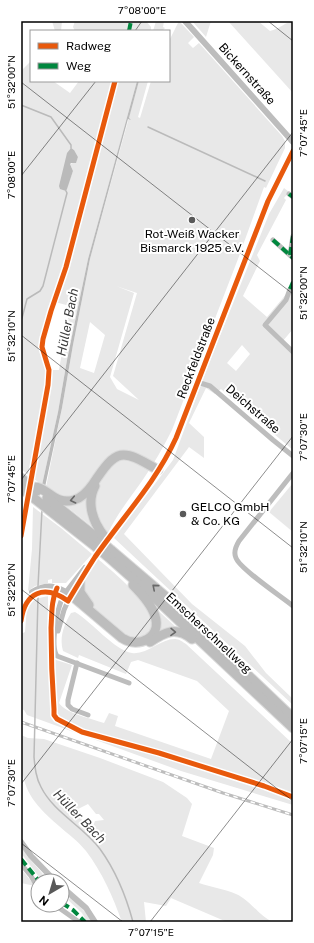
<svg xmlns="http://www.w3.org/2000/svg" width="314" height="943" viewBox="0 0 314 943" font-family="'Public Sans',sans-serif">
<rect width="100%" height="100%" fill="#fff"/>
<g fill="#e8e8e8" fill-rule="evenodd">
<path d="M52,21H62L61,31H55Z"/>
<path d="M75,21H130L128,31H75L73,27Z"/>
<path d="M132,21H146L151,27V31H130Z"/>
<path d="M156,21H164L163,27L165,28L162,31H153Z"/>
<path d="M179,21L194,37L188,43L193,48L199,43L282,136L285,141V148L266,188L264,187L238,259L172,430C163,448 153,465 142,481C130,498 117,514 108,533H100L61,502L46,487L62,408L73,345L90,259L139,81H148L138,117L140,118L151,81H169V41ZM116,286L137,293L113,376L139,400L117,389L110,377L134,293ZM90,322L105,335L94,373L80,368Z"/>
<path d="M192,21H211L206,37Z"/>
<path d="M228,21H258L270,31C279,29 286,22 293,21V93Z"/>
<path d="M31,61V81H53L70,93L79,81H115L69,254L47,321L42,340V351L49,370H59L70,306L55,302L72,252L117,81H137L88,259L67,360L58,412L42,485L21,469V341L24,338L21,331V71ZM73,149L78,157L76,162L70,164L73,171L66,190Z"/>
<path d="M284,188L289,192L284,198L286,200L257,255L260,261L243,296L267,317L293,286V329L282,342L293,354V450L221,389L215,394L206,388L189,423L204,437V458L189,447L124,534L192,604L245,646L266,673L293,699V705L114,538L173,460L209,363L269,214ZM242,345L250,354L236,371L227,363Z"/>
<path d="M293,483V532L269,512Z"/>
<path d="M33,507L61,528L92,554L66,583H52V579L48,580V583L35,586L28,591L32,549Z"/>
<path d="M98,559C114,573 183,627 134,639C112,630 97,612 83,594L84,579Z"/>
<path d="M48,596V611L51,612L53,625V659L72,665L59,703C65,713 92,719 104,723L109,713L118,716L115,726L211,759L229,711L197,681L138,660L131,662L126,674L79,655L78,658L63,651C59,638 64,624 71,613L75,612C92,622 114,650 132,653C147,655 160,639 175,639C179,639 183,642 186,644L293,744V805L181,771L27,715L24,710L21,709V634L25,632L27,606L35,599Z"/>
<path d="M149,602L179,630L155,636Z"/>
<path d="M21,735L28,738L44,739L100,758L163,782L187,798L192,804L182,836L214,848L213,855L199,883C211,887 225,889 236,894C250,900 259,916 273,922H227L171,898L166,906L144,902L146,922H122C113,897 102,872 86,851C78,841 68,834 59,826C22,794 21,782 21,735ZM53,793H63L67,802L78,809L88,804L96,814H99L104,820L95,821L92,829Z"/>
<path d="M21,847L28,857L49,881H42L21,853Z"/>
<path d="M21,870H22L35,886L21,883Z"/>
<path d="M71,897L90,917L92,922H87L82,913L68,900Z"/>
</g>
<g fill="#bababa">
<path d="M137,81H139L129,118L131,120L128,119L90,259L73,345L62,408L45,487L42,485L58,412L67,360L88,259Z"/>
<path d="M71,148L74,150L78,157L76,163H71L70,164L73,171L67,189L66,191L60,189L59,186L67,153Z"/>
</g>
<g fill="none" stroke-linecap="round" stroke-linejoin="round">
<g stroke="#bababa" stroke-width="1.5">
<path d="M21,105L51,117L71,145V148"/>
<path d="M148,127L265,181"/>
<path d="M22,318L27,299L40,291L43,286L67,193L66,191"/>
<path d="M38,586L42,510"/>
<path d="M38,596L34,757C35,768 36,778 41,787C54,813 83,826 100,849C116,871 126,896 133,922"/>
</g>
<g stroke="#dbdbdb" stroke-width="11">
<g id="motorway">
<path d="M21,478L37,491"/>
<path d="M95,486C86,503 93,522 104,536"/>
<path d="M33,487C47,486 54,506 74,500C82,498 88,491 93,484C117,448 121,448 158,470"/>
<path d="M21,488L96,547"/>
<path d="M47,498L101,541"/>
<path d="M111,550L165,596L293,718"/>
<path d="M107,556L159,602L293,728"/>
<path d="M80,581V592L89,605"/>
<path d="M71,595L122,638C139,649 162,637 155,616C152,606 141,593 133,585"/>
<path d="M150,642C165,632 176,626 192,639"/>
</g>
</g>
<g stroke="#bdbdbd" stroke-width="5">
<path d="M289,194L293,197"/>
<path d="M273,240L293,258"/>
<path d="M290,255L293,236"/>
<path d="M290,289L286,300L265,325L293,352"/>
<path d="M197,382L210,386L273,440L293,456"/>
<path d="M293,473L239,541C236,546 233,552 236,558C240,569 282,597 293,606"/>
<path d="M63,597C57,608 50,646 57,656L129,683"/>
<path d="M58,631L64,610L68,601"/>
<path d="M77,663L68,700V705L72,709L88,715"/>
<path d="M21,864L31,876L38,888"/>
<path d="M55,905L79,922"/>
</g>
<g stroke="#bdbdbd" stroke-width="6">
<path d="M185,21L293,142"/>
<path d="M32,592C48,583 57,586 71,595"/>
<path d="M65,594L85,568"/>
<path d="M21,621C25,592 44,584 68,601C77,586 86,571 95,557C123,517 156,482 176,438L268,201L293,151"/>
<path d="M21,842L31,856L55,881"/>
<path d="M62,887L86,908L95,922"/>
</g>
<use href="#motorway" stroke="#bdbdbd" stroke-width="9"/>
<g stroke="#bdbdbd" stroke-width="3">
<path id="rail" d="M21,722L223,793L293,815"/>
</g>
<use href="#rail" stroke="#fff" stroke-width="1.5" stroke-dasharray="4.5" stroke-linecap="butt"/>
<g stroke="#dbdbdb" stroke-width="11" stroke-linecap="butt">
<g id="motorway-bridge">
<path d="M101,541L111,550"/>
<path d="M96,547L107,556"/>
</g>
</g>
<use href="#motorway-bridge" stroke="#bdbdbd" stroke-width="9"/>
<g stroke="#00873e" stroke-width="4" stroke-dasharray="8 4" stroke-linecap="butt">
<path d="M129,31L131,21"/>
<path d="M289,194L293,197"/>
<path d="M273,240L293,258"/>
<path d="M290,255L293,236"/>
<path d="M290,289L293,282"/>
<path d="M21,859L39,881"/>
<path d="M62,903L73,910L85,922"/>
</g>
<g stroke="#fff" stroke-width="8">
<g id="cycleway">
<path d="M21,536L48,385L49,370L42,347L43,339L51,311L66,267L115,81"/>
<path d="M57,588C51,601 52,614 51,628C51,655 52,682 54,709V715L57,719L82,732L159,753L264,786L293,797"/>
<path d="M21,621C25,592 44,584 68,601C77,586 86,571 95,557C123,517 156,482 176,438L268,201L293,151"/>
</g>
</g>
<use href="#cycleway" stroke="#e8590c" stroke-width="5"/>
</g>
<defs><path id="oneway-chevron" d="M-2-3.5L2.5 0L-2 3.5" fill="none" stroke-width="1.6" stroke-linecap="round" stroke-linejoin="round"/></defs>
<g stroke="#686868">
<use href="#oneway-chevron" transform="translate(73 500) rotate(168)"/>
<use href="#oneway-chevron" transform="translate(155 587) rotate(-139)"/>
<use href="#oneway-chevron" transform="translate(173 632) rotate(1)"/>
</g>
<path fill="none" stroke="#000" stroke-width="1" stroke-opacity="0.45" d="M268,21L293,41M135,31L142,21M21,82L293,294M21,176L96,81M21,335L293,548M21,480L293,132M21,589L293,801M21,784L293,436M21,843L123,922M150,922L293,739"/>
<g fill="#595959" stroke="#fff" stroke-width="1.5">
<circle cx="192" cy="220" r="4"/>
<circle cx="183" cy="514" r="4"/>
</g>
<g text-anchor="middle" stroke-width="4" stroke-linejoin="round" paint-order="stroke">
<g font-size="12" fill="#000" stroke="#fff">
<text transform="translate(247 74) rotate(48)" y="4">Bickernstraße</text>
<text transform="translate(196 358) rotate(-69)" y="4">Reckfeldstraße</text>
<text transform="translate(253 409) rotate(41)" y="4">Deichstraße</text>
<text transform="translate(209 633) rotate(43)" y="4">Emscherschnellweg</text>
</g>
<g font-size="12" fill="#000" stroke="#fff">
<text x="192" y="238">Rot-Weiß Wacker<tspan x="192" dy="14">Bismarck 1925 e.V.</tspan></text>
<text x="191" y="511" text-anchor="start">GELCO GmbH<tspan x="191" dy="14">&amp; Co. KG</tspan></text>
</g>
<g font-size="13" font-style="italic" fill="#3d3d3d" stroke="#fff">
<text transform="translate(67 322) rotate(-79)" y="5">Hüller Bach</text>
<text transform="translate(80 816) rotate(46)" y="5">Hüller Bach</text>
</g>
</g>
<rect width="314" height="943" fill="none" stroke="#ffffff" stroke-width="44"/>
<rect x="30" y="30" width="140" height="52" fill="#ffffff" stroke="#999999"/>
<rect x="38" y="43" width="20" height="6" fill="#e8590c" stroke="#999999"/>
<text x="66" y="50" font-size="12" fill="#000000">Radweg</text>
<rect x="38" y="63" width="20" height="6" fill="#00873e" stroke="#999999"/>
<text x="66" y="70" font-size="12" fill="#000000">Weg</text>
<g transform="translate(50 893) rotate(218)"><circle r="19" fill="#ffffff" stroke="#999999"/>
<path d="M0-3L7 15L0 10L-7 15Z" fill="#595959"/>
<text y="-6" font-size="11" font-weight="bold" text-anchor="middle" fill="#000000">N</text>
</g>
<rect x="22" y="22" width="270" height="899" fill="none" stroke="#000" stroke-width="1.5"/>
<g font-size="10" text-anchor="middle" fill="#000">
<text x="142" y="14">7°08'00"E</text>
<text transform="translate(11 82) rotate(-90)" y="4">51°32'00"N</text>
<text transform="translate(303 133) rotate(-90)" y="4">7°07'45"E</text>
<text transform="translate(11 175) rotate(-90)" y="4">7°08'00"E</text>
<text transform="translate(303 293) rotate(-90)" y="4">51°32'00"N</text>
<text transform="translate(11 336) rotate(-90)" y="4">51°32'10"N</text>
<text transform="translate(303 437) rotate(-90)" y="4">7°07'30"E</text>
<text transform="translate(11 479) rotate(-90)" y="4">7°07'45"E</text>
<text transform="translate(303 547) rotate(-90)" y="4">51°32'10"N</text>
<text transform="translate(11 590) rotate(-90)" y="4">51°32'20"N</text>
<text transform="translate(303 741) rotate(-90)" y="4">7°07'15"E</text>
<text transform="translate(11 783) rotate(-90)" y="4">7°07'30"E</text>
<text x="151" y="936">7°07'15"E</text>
</g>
</svg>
